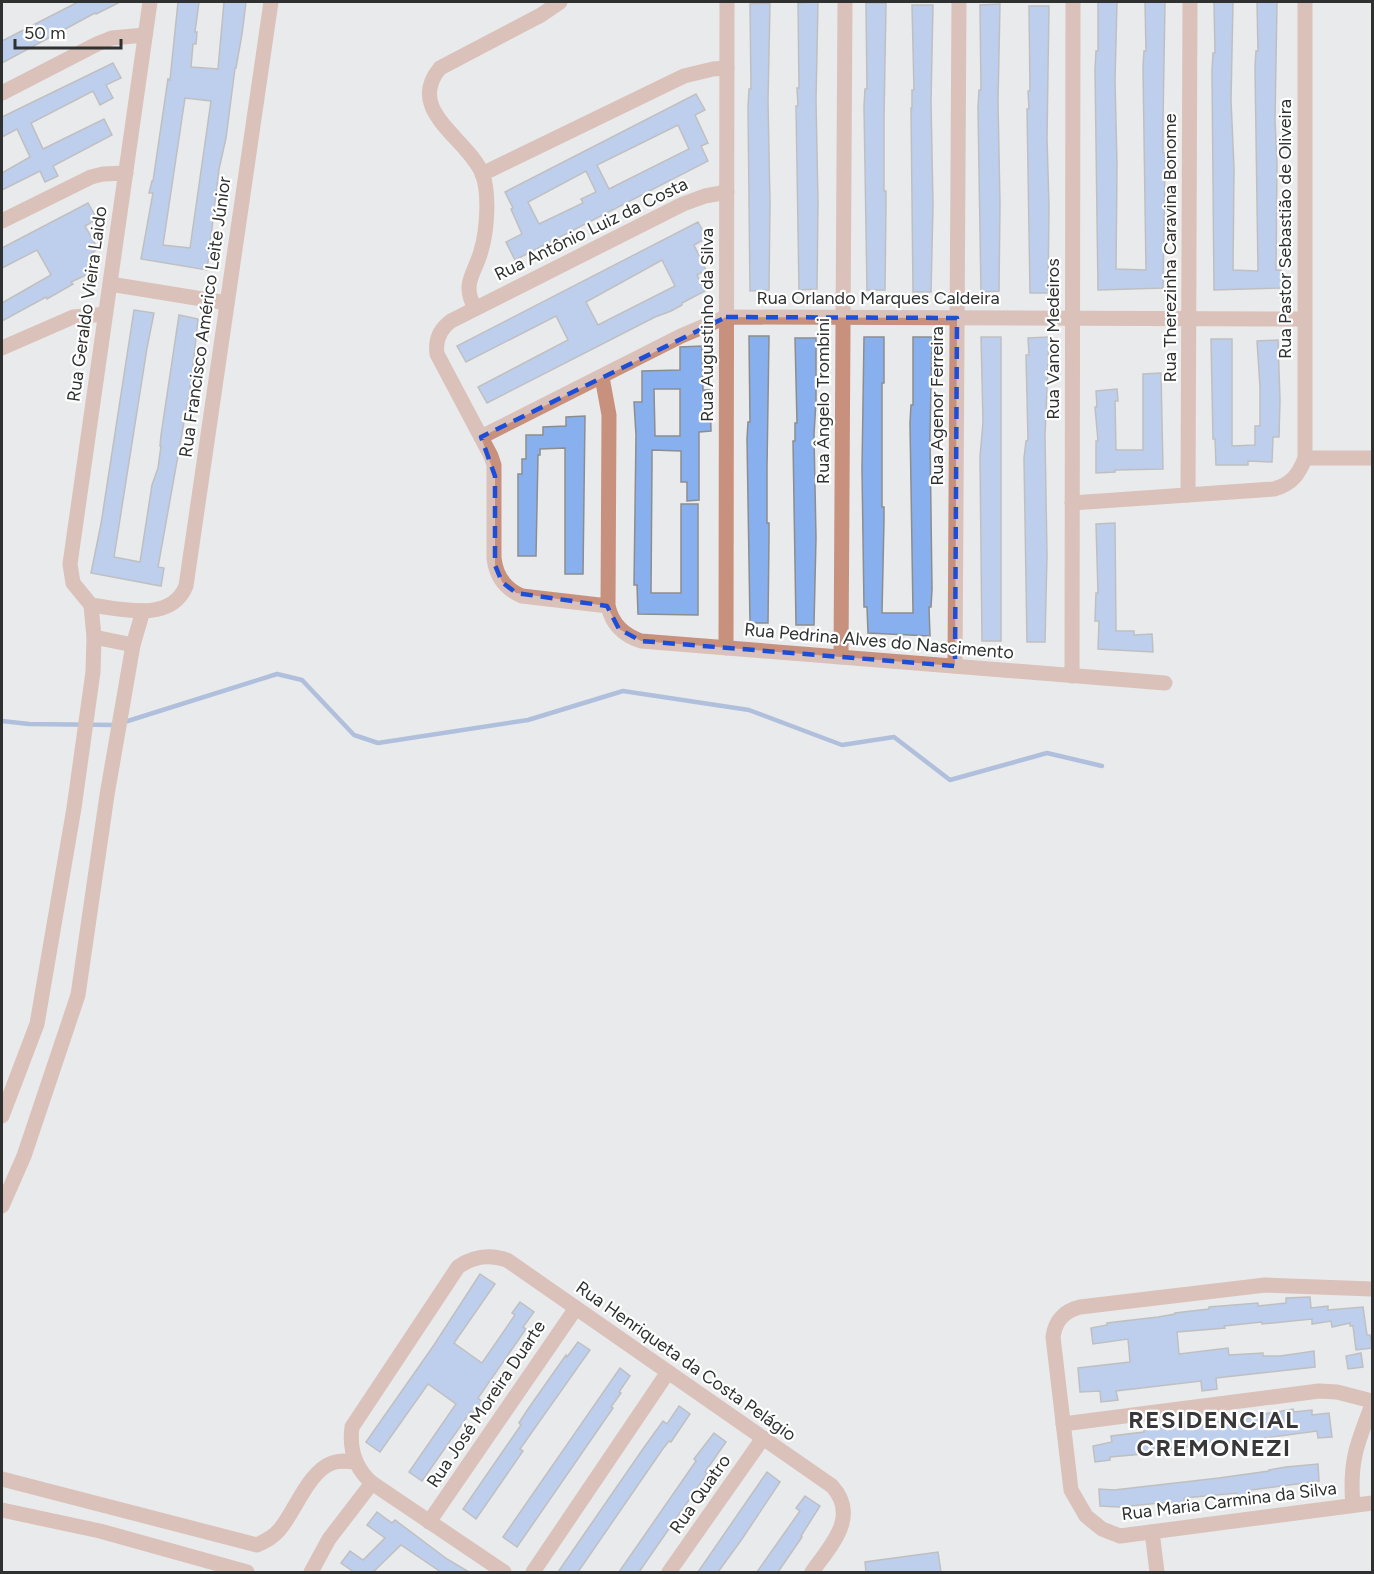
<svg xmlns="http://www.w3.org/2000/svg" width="1374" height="1574" viewBox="0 0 1374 1574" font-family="Figtree,sans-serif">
<rect width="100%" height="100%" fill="#e9eaeb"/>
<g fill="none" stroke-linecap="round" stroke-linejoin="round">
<path stroke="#6b8dca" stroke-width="4.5" d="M2,721L29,724L115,725L277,674L302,680L354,735L378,743L528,720L623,691L749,710L842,745L894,737L950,780L1047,753L1102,766"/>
</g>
<g fill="#88b0ee" stroke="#8c8d8e" stroke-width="1.5" fill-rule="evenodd">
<path d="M78,2H120L96,14L95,13L2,63V41Z"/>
<path d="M178,2H199L195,32H197L196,44H193L191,67L218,69L224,2H246L242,34L236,68H235L226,138L219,169L207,270L141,259L153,193H149L152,181H153L168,79L170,80ZM185,98L211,101L190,248L163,245Z"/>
<path d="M818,2L816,100L818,203L817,289L799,290L796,106H798L797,88H799L798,3Z"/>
<path d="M1098,2H1117L1115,81L1117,165L1116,269L1146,270L1143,68L1144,51H1146L1145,2H1165L1163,120V153H1165V165L1163,288L1098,290L1095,69L1096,51H1098Z"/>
<path d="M1214,2H1233L1231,100L1234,168L1233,270L1258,271L1255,68L1256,51H1258L1257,2H1277L1275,120L1277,165L1276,270H1281L1282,288L1214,290L1212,71L1213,53H1215Z"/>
<path d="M770,3L768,101L770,204L769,290L750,291L748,107L749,89H751L750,4Z"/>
<path d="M866,3H886L884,119V191H886V203L885,290H867L864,106L865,89H867Z"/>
<path d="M1000,4L998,102L1000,204L999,291L981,292L978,108L979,90H981L980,5Z"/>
<path d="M912,5H933L931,102L933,205L931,292H913L911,108H912V90H914Z"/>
<path d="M1029,6H1049L1047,138L1049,206L1048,293H1030L1027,109H1029L1028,91H1030Z"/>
<path d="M113,63L121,78L106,85L113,98L100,105L93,91L31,123L43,149L104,119L112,135L53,166L58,176L45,182L40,171L2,190V173L30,157L17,129L2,137V117Z"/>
<path d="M696,94L705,110L695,115L708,143L701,146L708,161L515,260L506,242L522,234L511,209L513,208L505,192ZM678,125L689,149L609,189L597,165ZM586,171L596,192L581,199L583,203L539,224L528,202Z"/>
<path d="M88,203L97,219L85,226L98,249L90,254L97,270L71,282L73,284L47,299L46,297L2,321V303L51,275L37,250L2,268V248Z"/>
<path d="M698,222L707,238L694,245L706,270L697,275L705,291L682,303V305L671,311L655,317L487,403L478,387L568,340L556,316L466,362L457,346ZM662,260L675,286L598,325L586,302Z"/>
<path d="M134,310L154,313L147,348L114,557L140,562L152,485L158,468L161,446H160L161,435L179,315L198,319L191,383L158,567L164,568L161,586L91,573L101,524Z"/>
<path d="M749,336H769L767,468V523H769V536L768,623H750L747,439L748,422H750Z"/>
<path d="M864,337H884V383H882V507H884V520L882,613H913L910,423L911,405H913V337H932L930,436L932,589L931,607H929L930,636L868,633L867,607H864L862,469Z"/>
<path d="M981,337H1001V641H982L980,457L983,422Z"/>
<path d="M1049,337L1045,436L1047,555L1045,642H1027L1024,458L1026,441L1028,440L1026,355H1029L1028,338Z"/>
<path d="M795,338H816V401L814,435L816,538L814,625H796L793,441H795V423H797Z"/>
<path d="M1211,339H1232V446L1255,445V426H1260V387L1257,341L1278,340L1280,400L1279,437H1273L1272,462L1248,461V465H1216L1215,439H1213Z"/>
<path d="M702,346L703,390H710L711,431L699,432V500L687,501V482H681V451L652,450V464L651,593H681V504H698V615L638,614L637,585H634L636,435L634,402H642V371L680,370V347ZM654,389H680V436H655Z"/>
<path d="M1161,373L1163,469L1115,470V472L1096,473V441H1098L1095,407H1097L1096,391L1117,389L1118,401H1115L1116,450H1143V374Z"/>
<path d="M585,416L583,574H565V448L540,449V455H538L536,556H518V474H522V459H526V435H543V427L566,426V417Z"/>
<path d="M1115,523L1116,631H1134V635L1152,634L1153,652L1098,649L1099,621H1095L1096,593H1098L1096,524Z"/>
<path d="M480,1274L495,1284L454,1343L482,1363L515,1315L512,1313L520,1302L534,1312L523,1327L526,1329L478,1398L485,1404L477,1415L471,1411L422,1481L409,1472L456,1404L428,1384L380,1452L366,1442L434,1345Z"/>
<path d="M1310,1297L1311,1308L1328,1306V1310L1363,1307L1367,1335H1370L1372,1348L1356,1350L1353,1326H1350V1323L1332,1327L1331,1321L1312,1324V1319L1262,1324V1322L1224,1326L1225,1328L1177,1332L1179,1354L1228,1348L1229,1355L1263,1353V1356H1280L1314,1351L1315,1367L1216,1378L1217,1389L1202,1391L1201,1381L1116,1391L1118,1400L1101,1402L1100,1391L1080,1392L1078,1368L1130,1362L1128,1339L1093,1344L1091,1328L1107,1325V1323L1158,1317L1175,1314V1313L1209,1309V1307L1258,1303V1306L1286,1303V1298Z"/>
<path d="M578,1342L590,1350L520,1449L523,1451L476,1519L463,1509L521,1425L519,1423L528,1409L566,1355L567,1357Z"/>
<path d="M1361,1353L1363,1367L1348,1369L1346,1356Z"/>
<path d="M620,1368L630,1376L619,1392L621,1393L611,1407L613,1408L517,1547L503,1537Z"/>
<path d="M679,1406L690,1414L671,1442L669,1441L662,1450L578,1572H558L645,1446L663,1421L667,1424Z"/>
<path d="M1293,1409L1294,1412L1312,1410V1415L1329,1413L1332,1437L1318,1438L1317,1431L1218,1444L1160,1450L1144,1454L1110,1457V1460L1095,1462L1093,1446L1112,1442L1111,1436L1144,1432L1143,1428L1191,1421L1192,1425L1264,1416V1414Z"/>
<path d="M714,1433L726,1442L705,1472L707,1474L639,1572H619L696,1461L694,1459Z"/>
<path d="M1318,1464L1319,1481L1251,1490L1252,1501L1238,1502L1237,1493L1184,1498L1185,1509L1171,1511L1170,1502L1119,1507L1100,1506L1099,1489L1114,1490L1219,1478L1269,1471V1470L1286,1467Z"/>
<path d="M767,1472L780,1482L742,1539L718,1572H698Z"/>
<path d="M805,1496L820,1506L801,1536L802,1537L778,1572H757L800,1511L796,1508Z"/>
<path d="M377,1512L392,1523L395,1520L447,1559L469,1572H441L401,1545L373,1572H354L341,1563L350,1551L363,1560L385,1538L367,1525Z"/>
<path d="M938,1552L941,1572H866L865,1562Z"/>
</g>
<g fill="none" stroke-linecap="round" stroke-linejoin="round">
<g stroke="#c7917e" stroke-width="15">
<path d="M2,93L97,44L112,38L145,35"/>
<path d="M482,174L684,76L713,69L727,68"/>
<path d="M2,221L91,177L103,174L126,173"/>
<path d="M110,284L227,303"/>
<path d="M475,308C461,283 475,274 481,251C487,231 490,193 482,173C466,137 405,110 440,68L541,15L560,2"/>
<path d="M2,348L73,317L105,314"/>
<path d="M602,377L609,415L608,606C612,624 623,635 641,641L1165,683"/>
<path d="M481,437L681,336L726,317L1304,319"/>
<path d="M1305,458H1372"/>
<path d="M1188,495L1190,2"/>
<path d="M1072,503L1274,489C1292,484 1299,474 1305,458V2"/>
<path d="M91,605C121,609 171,623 186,586L271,2"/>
<path d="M91,605L73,583L70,564L150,2"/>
<path d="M608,606L522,596C505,589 496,576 494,558V465L491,456L437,354C435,340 440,329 451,321L683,204L705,196L727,192"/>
<path d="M94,637L133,645"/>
<path d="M726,648L727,2"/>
<path d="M841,657L845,2"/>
<path d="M955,666L959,2"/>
<path d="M1072,676L1073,2"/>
<path d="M2,1116L37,1024L74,808L93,672L94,637L91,605"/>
<path d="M2,1206L24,1156L78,995L107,795L133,645L143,611"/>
<path d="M1372,1289L1265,1285L1080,1307C1064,1311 1055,1321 1053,1337L1071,1490L1086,1516L1102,1529L1120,1536L1372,1503"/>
<path d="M1063,1424L1319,1391L1337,1392L1372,1401"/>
<path d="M2,1479L257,1545C265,1541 274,1537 280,1529C295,1511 309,1471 332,1463C340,1460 347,1461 355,1462"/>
<path d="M1353,1505C1349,1463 1357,1443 1372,1405"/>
<path d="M2,1510L100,1531L247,1572"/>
<path d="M429,1522L576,1308"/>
<path d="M1152,1532L1157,1572"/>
<path d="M311,1572L329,1539L372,1483"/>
<path d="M504,1572L372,1483C355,1468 349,1449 352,1427L458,1267C474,1256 489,1254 507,1260L832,1486C860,1517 830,1546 812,1572"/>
<path d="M533,1572L668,1372"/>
<path d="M669,1572L763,1438"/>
</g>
</g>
<path d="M0 0H1374V1574H0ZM726,317L957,318L955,666L641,641L619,629L607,606L516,593L502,582L495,565V476L481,437Z" fill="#e9eaeb" fill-opacity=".55" fill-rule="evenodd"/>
<path fill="none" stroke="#1d4ed8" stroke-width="4.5" stroke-dasharray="12 8" stroke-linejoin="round" d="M726,317L957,318L955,666L641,641L619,629L607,606L516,593L502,582L495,565V476L481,437Z"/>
<g text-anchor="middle" stroke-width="4.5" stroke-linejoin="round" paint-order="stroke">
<g font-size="18" fill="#2f3030" stroke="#fff">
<text transform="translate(591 229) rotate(-26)" y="6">Rua Antônio Luiz da Costa</text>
<text transform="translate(1285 229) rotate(-90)" y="6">Rua Pastor Sebastião de Oliveira</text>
<text transform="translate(1170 248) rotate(-90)" y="6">Rua Therezinha Caravina Bonome</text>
<text x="878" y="304">Rua Orlando Marques Caldeira</text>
<text transform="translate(87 304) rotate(-82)" y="6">Rua Geraldo Vieira Laido</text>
<text transform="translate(205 317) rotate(-82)" y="6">Rua Francisco Américo Leite Júnior</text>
<text transform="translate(707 325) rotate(-90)" y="6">Rua Augustinho da Silva</text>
<text transform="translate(1053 339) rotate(-90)" y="6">Rua Vanor Medeiros</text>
<text transform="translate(823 401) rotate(-90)" y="6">Rua Ângelo Trombini</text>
<text transform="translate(937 406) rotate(-90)" y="6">Rua Agenor Ferreira</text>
<text transform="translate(879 641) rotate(5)" y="6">Rua Pedrina Alves do Nascimento</text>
<text transform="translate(686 1361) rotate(35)" y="6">Rua Henriqueta da Costa Pelágio</text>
<text transform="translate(486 1404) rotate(-56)" y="6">Rua José Moreira Duarte</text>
<text transform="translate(700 1494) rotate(-55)" y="6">Rua Quatro</text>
<text transform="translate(1229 1501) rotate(-7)" y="6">Rua Maria Carmina da Silva</text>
</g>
<g font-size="24" font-weight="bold" letter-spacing="1.5" fill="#38383a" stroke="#fff">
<text x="1214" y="1428">RESIDENCIAL<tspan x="1214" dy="28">CREMONEZI</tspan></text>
</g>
</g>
<rect width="1374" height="1574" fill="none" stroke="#2f3030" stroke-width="6"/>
<path d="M15 39v9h106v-9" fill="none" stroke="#2f3030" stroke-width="3"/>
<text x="24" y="39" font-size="18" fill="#2f3030" stroke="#ffffff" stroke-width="4.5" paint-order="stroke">50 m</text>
</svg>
